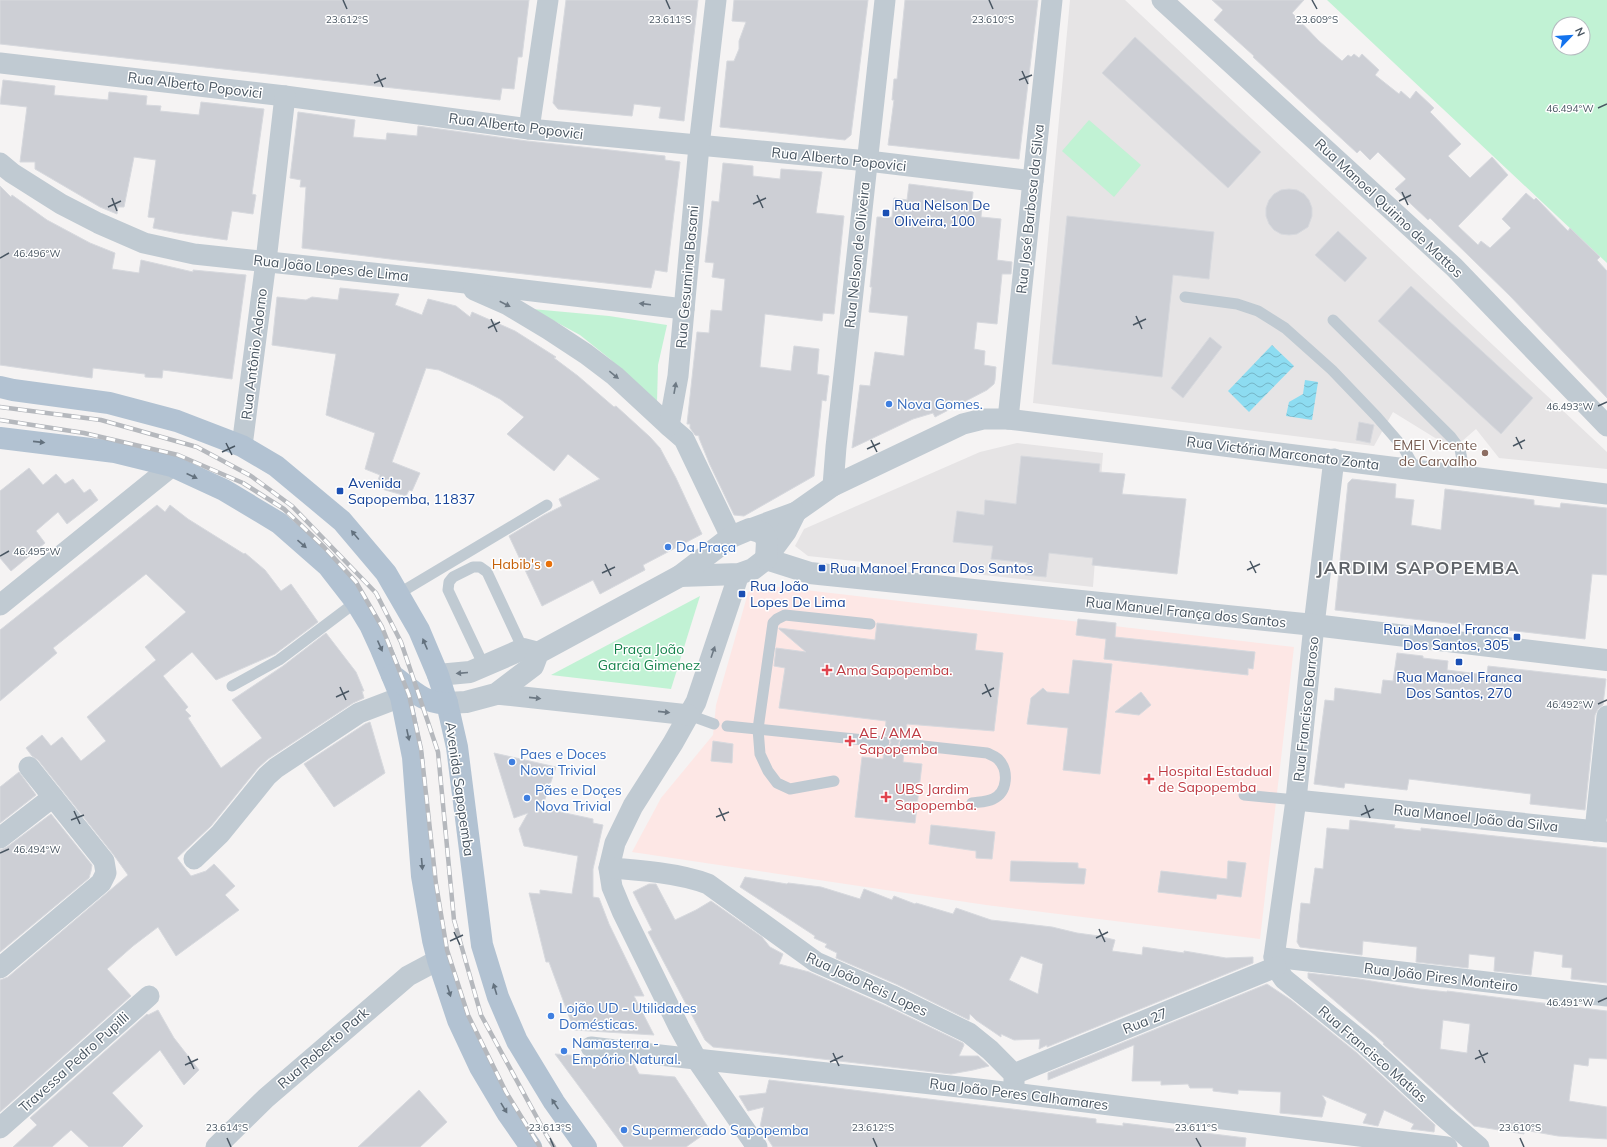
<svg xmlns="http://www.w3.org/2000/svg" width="1607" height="1147" viewBox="0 0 1607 1147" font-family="Mulish,sans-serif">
<defs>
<pattern id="water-waves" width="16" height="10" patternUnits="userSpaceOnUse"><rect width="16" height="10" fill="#8ddcf1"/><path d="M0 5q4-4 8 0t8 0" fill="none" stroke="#75b5c7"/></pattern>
</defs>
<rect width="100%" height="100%" fill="#f5f3f3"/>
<g fill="#e6e4e5">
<path d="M1070,0H1125L1607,452V469L1499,458L1476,429L1453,449L1393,412L1374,446L1033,403Z"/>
<path d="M1017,443L1103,453L1093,587L808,556L795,546L804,529L980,452Z"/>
</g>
<path fill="#fde7e5" d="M754,584L1294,647L1260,939L986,905L632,852L661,798L713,735L716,705L748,593Z"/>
<g fill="#c1f2d4" fill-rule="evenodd">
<path d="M1327,0H1607V263ZM1559,24H1583V48H1559Z"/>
<path d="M1089,120L1141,165L1114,197L1062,151Z"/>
<path d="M532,309L609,316L667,325L658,365L657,402L610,359L580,335Z"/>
<path d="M700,596L671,689L551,675Z"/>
</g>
<g fill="url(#water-waves)">
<path d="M1272,345L1294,366L1249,412L1228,391Z"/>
<path d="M1305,380L1318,382L1312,420L1286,416L1289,402L1303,394Z"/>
</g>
<g fill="#cdcfd5" stroke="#d7d9de" fill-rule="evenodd">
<path d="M0,0H529L522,57H518L514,89L502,88L500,100L0,44Z"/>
<path d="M566,0H698L684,121L659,118L661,107L634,104L632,116L558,109L553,103Z"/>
<path d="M734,0H868L851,135L845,140L720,127L727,61H734L739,49V41L746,22L732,21Z"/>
<path d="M905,0H1038L1019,159L888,145L894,100H892L894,79H897Z"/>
<path d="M1212,0H1304L1292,13L1319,41L1342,61L1348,55L1351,57L1354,54L1359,58L1362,54L1379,70L1375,75L1399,94L1401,91L1410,99L1416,91L1434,108L1430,112L1461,144L1448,156L1470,178L1492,157L1508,175L1458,226L1478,245L1481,241L1490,248L1511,228L1502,219L1526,193L1534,200L1536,198L1568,231L1570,228L1600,257L1597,260L1607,271V398L1510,296L1430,218L1428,220L1395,189L1406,179L1378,152L1370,160L1360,150L1357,153L1253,57L1254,56L1214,20L1223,10Z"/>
<path d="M1135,37L1261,152L1228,188L1102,73Z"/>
<path d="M3,80L55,86L54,95L108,100L109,92L147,96L146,105L161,106L160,111L199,115L201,102L264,109L252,194L256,195L253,214L232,211L227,240L178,233L153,228L155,218L148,217L156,160L134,157L124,207H118L117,214L100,207L35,169V162H20L27,107L0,104Z"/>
<path d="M298,112L355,120L353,137L386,140L387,133L417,136L418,126L527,141L665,156V160L680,162L667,272L655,270L651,288L398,260L302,248L306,187H300L301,180L290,178Z"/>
<path d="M723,163L753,166V176L780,179L781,169L822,172L816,213L844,216L834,314L823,313L822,321L765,314L760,367L791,371L794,346L819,349L817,374L829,376L826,401L822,400L814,476L744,516L734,515L710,465L699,438V436L695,435L690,428V424H687L697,332L709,333L711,310L722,311L725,279L712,277L714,263L705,262L712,201L719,202Z"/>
<path d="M909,184L973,192L972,204L982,205L981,217L1001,219L997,260L1012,262L1011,274H1002L997,324L977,322L974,349L985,351L984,365L996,367L995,380L994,384L987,390L935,417L933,413L913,419L852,448L860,385L870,386L875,352L904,356L908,316L869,312L872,287H870L877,217H892L894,198L907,200Z"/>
<path d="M0,186L11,197L12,195L47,220L90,243L115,253L112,269L139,273L141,260L193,272V270L246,275L232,379L163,370L162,378L145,377V374L93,368L92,378L0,365Z"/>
<path d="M1289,189L1297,190L1304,194L1309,200L1312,208V216L1308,227L1297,234L1289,235L1281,234L1274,230L1269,224L1266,216V208L1269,200L1274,194L1281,190Z"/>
<path d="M1067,216L1214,232L1209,279L1173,275L1162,377L1052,364Z"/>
<path d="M1338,231L1367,258L1345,282L1315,255Z"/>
<path d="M1411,286L1533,398L1501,434L1378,321Z"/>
<path d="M340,288L399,294L395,305L422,315L428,299L456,306L470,317L472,312L515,331L556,357L554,358L578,376L614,407L616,406L650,437L660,448L676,478L702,534L643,565L645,570L600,594L593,580L542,606L509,536L544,515L562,506L559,499L600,479L568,454L554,471L507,434L524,417L500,399L473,385L439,370L426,368L392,462L420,473L412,491L409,490L406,496L375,487L380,475L365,469L375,433L326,415L336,354L272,345L277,297L306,300L312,297L338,300Z"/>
<path d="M1210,337L1222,347L1183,398L1171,388Z"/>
<path d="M1359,422L1374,425L1370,443L1356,440Z"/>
<path d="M1021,456L1100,464L1099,472L1125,474L1122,494L1186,499L1177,574L1092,565L1093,558L1049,553L1046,577L1025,575L1027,563L991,559L993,546L953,542L957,511L984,515L985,500L1016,504Z"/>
<path d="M29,468L43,485L56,474L65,484L73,479L84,493L90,489L98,500L67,524L58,512L36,531L45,543L11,571L0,558V491Z"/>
<path d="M1352,479L1396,484L1395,498L1414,500L1411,525L1441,530L1445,489L1534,500V505L1560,508L1561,503L1607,508V575L1592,574L1585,639L1335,610L1348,483Z"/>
<path d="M157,505L165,512L170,505L188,519L244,554L245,553L265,570L281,591L291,584L318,622L275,654L216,680L192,652L163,676L188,707L185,710L191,716L188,718L221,768L262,738L232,700L283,666L326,633L356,672L364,691H362L364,698L353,703L268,759L258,768L211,826L177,858L191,876L206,871L214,864L235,886L225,895L239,910L176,956L158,927L133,946L107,969L131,996L0,1112V980L8,977L128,875L113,854L38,760L32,756L26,748L42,735L51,746L62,737L81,761L106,741L87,717L156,660L145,647L186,612L146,574L53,648L57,653L0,701V630Z"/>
<path d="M1078,619L1116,623L1115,637L1255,652L1253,669L1248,668V675L1104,659L1106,639L1076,635Z"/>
<path d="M877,623L977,634L975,650L1003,653L994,731L907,724L905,737L900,740L898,744L901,749L904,751L903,762L922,764L915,823L855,817L862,757L883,759L884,749L887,748L891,743L890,739L885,735L886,721L779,708L785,668L774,666L776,648L806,652L779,629V628L875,640Z"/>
<path d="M1397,653L1423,656V658L1448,661L1447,670L1487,675L1488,666L1606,679L1603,705L1598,709L1595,715L1585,810L1530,804L1531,794L1409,779L1407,790L1345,783L1344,788L1314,784L1325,700L1334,701L1335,688L1381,694L1383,680L1393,681Z"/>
<path d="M1073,660L1112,664L1100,774L1063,770L1068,728L1027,724L1031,698L1043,688L1047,692L1069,694Z"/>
<path d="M1141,692L1151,705L1139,715L1115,712Z"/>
<path d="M370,722L385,773L334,807L304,764L365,724Z"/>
<path d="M713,741L733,744L732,763L711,761Z"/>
<path d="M494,753L556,767L542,808L593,819V823L603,825L593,869V897L599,898L609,924L644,996H634L654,1035L574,1030L549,962H546L529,893L540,894V890L572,894L578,856L524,846L519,829L528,813L514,818Z"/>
<path d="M19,772L36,795L0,823V787Z"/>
<path d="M51,814L92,865L91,871L89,878L0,952V850L7,847Z"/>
<path d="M1350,820L1395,825L1394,828L1421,831V828L1430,829L1607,848V983L1571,979L1572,968L1562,967L1563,955L1534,951L1531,975L1494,971L1495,957L1469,954L1468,968L1416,962L1417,947L1363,941L1362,955L1300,947L1297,942L1301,903L1310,904L1315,868L1323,869L1327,828L1349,830Z"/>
<path d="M931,825L995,832L992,859L976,858V851L929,844Z"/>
<path d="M1011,861L1078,863V868L1086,869L1084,884L1010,881Z"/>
<path d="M1228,861L1246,863L1241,897L1217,894L1216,899L1158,892L1161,871L1227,879Z"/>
<path d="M745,877L787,884L788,883L821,887L860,899L864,889L892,900L894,896L915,904L916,903L953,914L956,908L991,920L1052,927L1077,933L1099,936L1115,940L1112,951L1142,955L1143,947L1184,953V951L1226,958L1253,957V963L1047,1047V1045L1039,1049L1040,1039L1014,1040L1001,1034V1037L976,1020L970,1014L969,1020L896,984L836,958L837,953L825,947L827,944L814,938L815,936L740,887ZM1021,956L1043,964L1038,994L1009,980Z"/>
<path d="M649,884H656L675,920L696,910L711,901L762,937L770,947L783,954L779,964L809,972L886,1006L963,1043L964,1045L959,1056H978L989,1066L973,1070L951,1074L753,1051L713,1047L705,1040L648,932L652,930L633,892Z"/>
<path d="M1308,973L1359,979L1420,989L1447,992V991L1607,1011V1059L1589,1058L1588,1066L1574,1064L1569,1101L1607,1107V1139L1558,1136L1524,1130V1134L1474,1126L1383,1044L1384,1043L1308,978ZM1443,1020L1470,1024L1467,1053L1440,1049Z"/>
<path d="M1267,984L1291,1000L1357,1053L1435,1125L1434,1132L1411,1129L1414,1124L1384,1110L1378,1126L1363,1123L1367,1114L1322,1095L1326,1102L1322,1117L1280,1113L1281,1092L1238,1090V1094L1213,1091V1088H1190L1188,1084L1161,1085V1081H1132L1134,1045L1048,1080V1073Z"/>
<path d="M158,1010L174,1038L199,1070L184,1085L160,1050L112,1093L143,1126L122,1147H89L71,1130L52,1147H13L37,1125L30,1118L147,1014L148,1015Z"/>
<path d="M555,1054L583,1056L590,1059L634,1064L639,1074L675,1077L710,1130L686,1147H624Z"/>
<path d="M769,1080L1096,1119V1123L1123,1126V1123L1246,1138L1245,1147H773L760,1127L764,1107L748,1111L739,1096L766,1093Z"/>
<path d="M419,1090L447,1122L420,1147H358Z"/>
</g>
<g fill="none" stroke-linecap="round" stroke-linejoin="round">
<g stroke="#c0cad2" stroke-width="11">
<path d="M1185,297L1237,304L1258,311L1285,328L1332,370L1377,417L1403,447L1416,470"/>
<path d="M1333,320L1451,437L1460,449L1465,476"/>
<path d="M398,594L547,505"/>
<path d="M484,666L448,590L449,582L453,577L473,567H480L487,572L523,649"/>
<path d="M232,686L279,660L356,602"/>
<path d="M689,715L714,724"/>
<path d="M727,726L884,742"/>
<path d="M905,744L987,753C991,755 995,756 998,759C1009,770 1008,792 993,799C987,802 978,802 972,803"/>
<path d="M834,781L790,789L777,783L768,771L760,754L758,729L773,623L777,619L785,615L870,624"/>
<path d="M1244,795L1296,800"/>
</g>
<g stroke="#c0cad2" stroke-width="21">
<path d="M1162,0L1454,267L1607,426"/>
<path d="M0,63L285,96L529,129L868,161L1033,181"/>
<path d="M529,129L548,0"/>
<path d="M0,163L12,173L61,204L98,223L144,243L194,254L457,282L684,309"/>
<path d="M474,290L508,305L548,329L586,354L615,376L669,426L684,439L731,537"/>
<path d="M1008,419L1052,0"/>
<path d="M669,426L678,376L699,146L716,0"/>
<path d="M242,446L266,261L285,96"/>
<path d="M1334,459L1314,625L1296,800L1274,957L1276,967L1284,979L1365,1044L1444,1117L1479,1147"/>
<path d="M833,486L836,447L885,0"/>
<path d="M750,529L796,512L833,486L963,424L983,419H1008L1607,494"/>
<path d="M766,559L786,532L796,512"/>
<path d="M739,574L696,702L673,743L633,806L615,843L609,868L612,887L622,911L679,1027L697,1060L757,1147"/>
<path d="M0,605L172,466"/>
<path d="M496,694L689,715"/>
<path d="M1296,800L1607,832"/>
<path d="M1595,831L1607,716"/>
<path d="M0,838L53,797"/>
<path d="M194,859L220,834L267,776L276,768L359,713L401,697"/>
<path d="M609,868C639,870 679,873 708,884L816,962L891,995L969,1033L990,1050L1014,1074V1093"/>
<path d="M1274,957L1607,996"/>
<path d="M0,968L101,883L106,873L104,861L29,767"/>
<path d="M591,1047C731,1064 872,1077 1013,1093C1157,1110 1302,1129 1447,1147"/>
<path d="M1014,1074L1276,967"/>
<path d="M0,1128L149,996"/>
<path d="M216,1147L266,1098L408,976L438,960"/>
</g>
<g stroke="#c0cad2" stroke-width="22">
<path d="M766,559L810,573L819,574L1314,625L1607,660"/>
<path d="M680,576L739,574L753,569L766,559"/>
<path d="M438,675L470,672L523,649L538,653"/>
<path d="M447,703L466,702L496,694L533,666L538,653L680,576L731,537L750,529L763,533L767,541L766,559"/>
</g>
<g stroke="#b2c2d2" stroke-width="22">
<path d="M0,387L13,390L109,403L177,421L242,446L276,466L342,521L386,573L419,630L438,675L447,703L457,747L482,945L498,997L517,1041L554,1102L586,1147"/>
<path d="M0,438L115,452L172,466L224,490L279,523L328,566L356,602L370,625L381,649L401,697L413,757L422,876L433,940L438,960L458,1020L480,1067L508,1114L531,1147"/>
<path d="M392,675C409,687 424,705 447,703"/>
</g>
<g stroke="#b5b8bd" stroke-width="4.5">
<g id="rail">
<path d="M0,407L101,420L197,447L251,476L292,506L376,593L401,642L438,752L454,920L481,1015L547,1136L554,1147"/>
<path d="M0,420L84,433L178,455L243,483L284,509L324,547L356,582L382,627L409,695L421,749L436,884L447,950L468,1015L506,1092L540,1147"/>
</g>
</g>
<use href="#rail" stroke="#fff" stroke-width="3" stroke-dasharray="9" stroke-linecap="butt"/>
</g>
<defs><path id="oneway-solid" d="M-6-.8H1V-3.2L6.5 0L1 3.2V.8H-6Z"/></defs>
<g fill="#6d7984">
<use href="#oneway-solid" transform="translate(505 304) rotate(27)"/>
<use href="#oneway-solid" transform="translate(645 304) rotate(-173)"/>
<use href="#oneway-solid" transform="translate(614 375) rotate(39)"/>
<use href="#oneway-solid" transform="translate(675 388) rotate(-80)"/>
<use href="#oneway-solid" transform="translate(713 652) rotate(-71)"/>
<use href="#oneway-solid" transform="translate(462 673) rotate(175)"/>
<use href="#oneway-solid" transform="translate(535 698) rotate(6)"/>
<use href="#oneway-solid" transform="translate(664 712) rotate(6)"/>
</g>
<g fill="#63717e">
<use href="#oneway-solid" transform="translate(39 442) rotate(6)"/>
<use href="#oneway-solid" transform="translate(192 476) rotate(25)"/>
<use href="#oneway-solid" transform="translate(355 535) rotate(-130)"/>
<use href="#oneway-solid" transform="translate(302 544) rotate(41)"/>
<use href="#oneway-solid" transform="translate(425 644) rotate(-113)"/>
<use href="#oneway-solid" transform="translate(380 646) rotate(66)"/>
<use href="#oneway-solid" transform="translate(408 735) rotate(78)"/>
<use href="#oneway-solid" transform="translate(422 864) rotate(85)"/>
<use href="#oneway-solid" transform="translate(495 989) rotate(-107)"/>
<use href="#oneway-solid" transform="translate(449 991) rotate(73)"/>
<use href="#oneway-solid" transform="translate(555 1104) rotate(-124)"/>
<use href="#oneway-solid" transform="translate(504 1108) rotate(59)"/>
</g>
<path fill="none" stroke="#495662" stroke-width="1.5" d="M343,0L347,9M666,0L670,9M989,0L993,9M1312,0L1317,9M1022,71L1028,84M377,74L383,87M1019,80L1032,75M374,83L386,78M1598,108L1607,104M1402,192L1408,205M757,195L763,208M112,198L117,211M1399,201L1411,195M753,204L766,198M108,207L121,201M0,258L9,253M1136,316L1142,329M491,319L497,332M1133,325L1146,319M488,328L500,322M1598,406L1607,402M1516,437L1522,449M871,440L877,452M226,443L232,455M1513,446L1525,440M867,449L880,443M222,452L235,446M0,556L9,551M1250,561L1256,573M605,564L611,576M1247,570L1260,564M602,573L615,567M985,684L991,697M340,687L346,700M982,694L994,688M336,697L349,691M1598,704L1607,700M1365,805L1370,818M719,808L725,821M74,811L80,824M1361,815L1374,809M716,817L729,812M71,820L84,815M0,853L9,849M1099,929L1105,942M454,932L460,945M1096,938L1108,932M450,941L463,935M1598,1002L1607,998M1479,1050L1485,1063M833,1053L839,1066M188,1056L194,1069M1475,1059L1488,1053M830,1062L843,1056M185,1065L198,1059M227,1138L231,1147M550,1138L554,1147M873,1138L877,1147M1196,1138L1201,1147M1520,1138L1524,1147"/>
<g fill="#1a4fb4" stroke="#fff" stroke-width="1.5">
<rect x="882" y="209" width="8" height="8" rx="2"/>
<rect x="336" y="487" width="8" height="8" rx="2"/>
<rect x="818" y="564" width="8" height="8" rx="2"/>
<rect x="738" y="590" width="8" height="8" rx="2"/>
<rect x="1513" y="633" width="8" height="8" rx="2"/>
<rect x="1455" y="658" width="8" height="8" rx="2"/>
</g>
<g fill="#3f7fe0" stroke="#fff" stroke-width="1.5">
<circle cx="889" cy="404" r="4"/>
<circle cx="668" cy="547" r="4"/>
<circle cx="512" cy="762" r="4"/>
<circle cx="527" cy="798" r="4"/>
<circle cx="551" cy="1016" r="4"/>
<circle cx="564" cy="1051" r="4"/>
<circle cx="624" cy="1130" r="4"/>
</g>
<circle fill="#8d6e63" stroke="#fff" stroke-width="1.5" cx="1485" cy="453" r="4"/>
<circle fill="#e8710a" stroke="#fff" stroke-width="1.5" cx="549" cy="564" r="4"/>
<g fill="#e0444e" stroke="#fff" stroke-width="1.5">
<path d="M825 664h4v4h4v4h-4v4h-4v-4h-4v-4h4z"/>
<path d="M848 735h4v4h4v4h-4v4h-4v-4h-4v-4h4z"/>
<path d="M1147 773h4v4h4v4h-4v4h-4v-4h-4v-4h4z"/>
<path d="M884 791h4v4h4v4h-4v4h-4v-4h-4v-4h4z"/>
</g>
<g text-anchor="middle" stroke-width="3" stroke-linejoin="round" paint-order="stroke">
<g font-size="14" fill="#495662" stroke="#fff">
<text transform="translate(195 85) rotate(7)" y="5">Rua Alberto Popovici</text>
<text transform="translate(516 126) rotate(7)" y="5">Rua Alberto Popovici</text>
<text transform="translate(839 159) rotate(6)" y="5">Rua Alberto Popovici</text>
<text transform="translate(1389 208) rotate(43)" y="5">Rua Manoel Quirino de Mattos</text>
<text transform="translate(1030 209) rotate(-84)" y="5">Rua José Barbosa da Silva</text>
<text transform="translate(857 255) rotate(-84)" y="5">Rua Nelson de Oliveira</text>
<text transform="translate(331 268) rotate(6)" y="5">Rua João Lopes de Lima</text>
<text transform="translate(687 277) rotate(-85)" y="5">Rua Gesumina Basani</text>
<text transform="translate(254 354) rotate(-83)" y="5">Rua Antônio Adorno</text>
<text transform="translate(1283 453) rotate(7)" y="5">Rua Victória Marconato Zonta</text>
<text transform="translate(1186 612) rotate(6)" y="5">Rua Manuel França dos Santos</text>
<text transform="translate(1306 709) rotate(-84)" y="5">Rua Francisco Barroso</text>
<text transform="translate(460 789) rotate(82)" y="5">Avenida Sapopemba</text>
<text transform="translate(1476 818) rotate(6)" y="5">Rua Manoel João da Silva</text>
<text transform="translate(1441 977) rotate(7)" y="5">Rua João Pires Monteiro</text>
<text transform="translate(867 984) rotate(25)" y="5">Rua João Reis Lopes</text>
<text transform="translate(1145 1021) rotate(-22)" y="5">Rua 27</text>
<text transform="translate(323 1048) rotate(-41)" y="5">Rua Roberto Park</text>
<text transform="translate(1373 1054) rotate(41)" y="5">Rua Francisco Matias</text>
<text transform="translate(74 1062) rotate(-42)" y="5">Travessa Pedro Pupilli</text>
<text transform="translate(1019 1094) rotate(7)" y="5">Rua João Peres Calhamares</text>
</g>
<g font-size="14" fill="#164399" stroke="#fff" text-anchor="start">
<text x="894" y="210">Rua Nelson De<tspan x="894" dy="16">Oliveira, 100</tspan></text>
<text x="348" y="488">Avenida<tspan x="348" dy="16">Sapopemba, 11837</tspan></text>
<text x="830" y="573">Rua Manoel Franca Dos Santos</text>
<text x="750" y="591">Rua João<tspan x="750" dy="16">Lopes De Lima</tspan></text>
<text x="1509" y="634" text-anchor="end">Rua Manoel Franca<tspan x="1509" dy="16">Dos Santos, 305</tspan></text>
<text x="1459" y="682" text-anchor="middle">Rua Manoel Franca<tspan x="1459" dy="16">Dos Santos, 270</tspan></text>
</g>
<g font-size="14" fill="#366cbe" stroke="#fff" text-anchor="start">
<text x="897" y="409">Nova Gomes.</text>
<text x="676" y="552">Da Praça</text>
<text x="520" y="759">Paes e Doces<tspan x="520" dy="16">Nova Trivial</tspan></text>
<text x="535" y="795">Pães e Doçes<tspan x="535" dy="16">Nova Trivial</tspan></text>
<text x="559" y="1013">Lojão UD - Utilidades<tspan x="559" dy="16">Domésticas.</tspan></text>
<text x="572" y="1048">Namasterra -<tspan x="572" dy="16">Empório Natural.</tspan></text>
<text x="632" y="1135">Supermercado Sapopemba</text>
</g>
<g font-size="14" fill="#785e54" stroke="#fff" text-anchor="end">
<text x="1477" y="450">EMEI Vicente<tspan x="1477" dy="16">de Carvalho</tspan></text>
</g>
<g font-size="14" fill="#c56008" stroke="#fff" text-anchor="end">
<text x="541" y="569">Habib's</text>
</g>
<g font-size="14" fill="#14834b" stroke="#fff">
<text x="649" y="654">Praça João<tspan x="649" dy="16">Garcia Gimenez</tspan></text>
</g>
<g font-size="14" fill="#be3a42" stroke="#fff" text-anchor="start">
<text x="836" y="675">Ama Sapopemba.</text>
<text x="859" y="738">AE / AMA<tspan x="859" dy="16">Sapopemba</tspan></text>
<text x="1158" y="776">Hospital Estadual<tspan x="1158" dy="16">de Sapopemba</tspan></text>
<text x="895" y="794">UBS Jardim<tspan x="895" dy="16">Sapopemba.</tspan></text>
</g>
<g font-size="18" font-weight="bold" letter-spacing="1" fill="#5f6368" stroke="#fff">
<text x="1418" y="574">JARDIM SAPOPEMBA</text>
</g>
</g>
<g font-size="10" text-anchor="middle" fill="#495662" stroke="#fff" stroke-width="3" stroke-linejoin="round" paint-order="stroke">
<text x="347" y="23">23.612°S</text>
<text x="670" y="23">23.611°S</text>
<text x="993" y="23">23.610°S</text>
<text x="1317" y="23">23.609°S</text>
<text x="1570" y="112">46.494°W</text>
<text x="37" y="257">46.496°W</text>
<text x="1570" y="410">46.493°W</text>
<text x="37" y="555">46.495°W</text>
<text x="1570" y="708">46.492°W</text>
<text x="37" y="853">46.494°W</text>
<text x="1570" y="1006">46.491°W</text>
<text x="227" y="1131">23.614°S</text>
<text x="550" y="1131">23.613°S</text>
<text x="873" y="1131">23.612°S</text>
<text x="1196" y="1131">23.611°S</text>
<text x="1520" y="1131">23.610°S</text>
</g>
<g transform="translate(1571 36) rotate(65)"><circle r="19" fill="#ffffff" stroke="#b6bbc0"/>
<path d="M0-3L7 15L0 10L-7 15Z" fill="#1373ee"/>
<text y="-6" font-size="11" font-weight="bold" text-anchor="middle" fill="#495662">N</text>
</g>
</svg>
